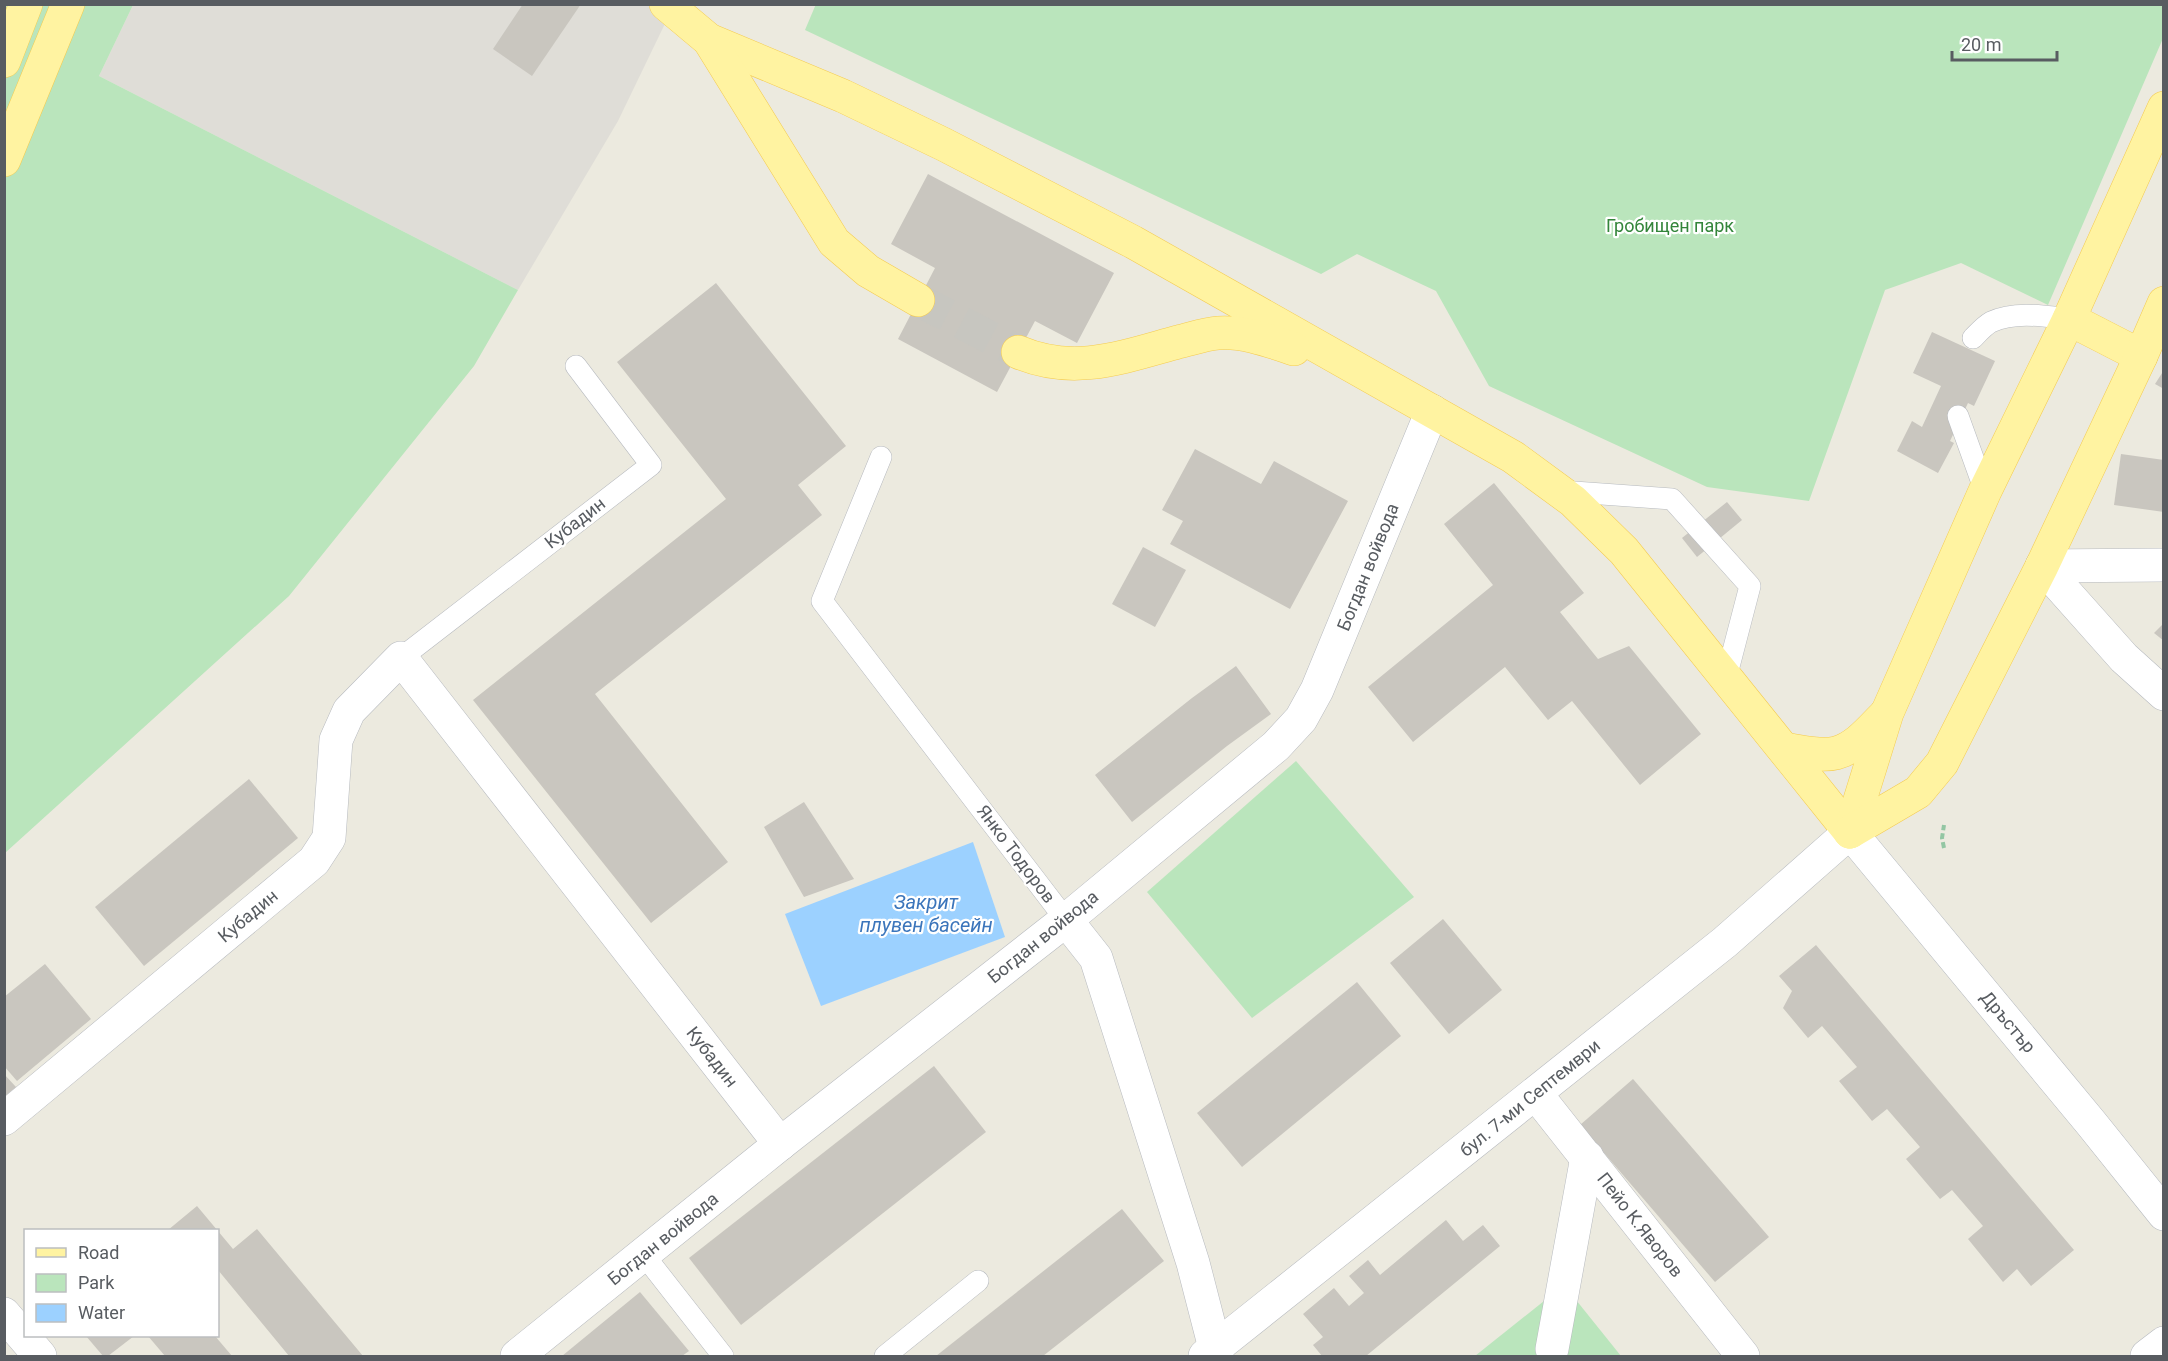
<svg xmlns="http://www.w3.org/2000/svg" width="2168" height="1361" viewBox="0 0 2168 1361" font-family="Roboto,sans-serif">
<rect width="100%" height="100%" fill="#eceadf"/>
<path fill="#dfddd7" d="M133,5H674L618,121L518,290L99,76Z"/>
<g fill="#bae5bc">
<path d="M816,4H2163L2164,36L2048,305L1961,263L1885,290L1809,501L1707,487L1489,386L1436,291L1357,254L1321,274L805,30Z"/>
<path d="M5,5H133L99,76L518,290L474,366L289,596L5,853Z"/>
<path d="M1296,761L1414,897L1252,1018L1147,892Z"/>
<path d="M1564,1285L1621,1356H1475Z"/>
</g>
<path fill="#9cd1ff" d="M973,842L1005,937L821,1006L785,914Z"/>
<g fill="#c9c6bf">
<path d="M523,4H581L532,76L493,49Z"/>
<path d="M928,174L1114,273L1077,343L1035,321L997,392L898,339L935,268L891,244Z"/>
<path d="M716,283L846,446L798,485L822,515L595,694L728,862L651,923L473,700L726,499L617,362Z"/>
<path d="M1932,332L1995,361L1974,406L1968,403L1950,441L1954,443L1938,473L1897,451L1912,421L1922,427L1941,386L1913,373Z"/>
<path d="M2164,370V389L2155,384Z"/>
<path d="M1195,449L1261,484L1274,461L1348,501L1290,609L1170,544L1183,521L1162,510Z"/>
<path d="M2121,454L2164,460V512L2114,505Z"/>
<path d="M1494,483L1584,593L1560,612L1598,659L1629,646L1701,734L1640,785L1572,701L1548,720L1505,667L1413,742L1368,687L1493,585L1444,524Z"/>
<path d="M1727,502L1742,520L1697,557L1682,538Z"/>
<path d="M1143,547L1186,570L1155,627L1112,604Z"/>
<path d="M2164,623V641L2154,633Z"/>
<path d="M1236,666L1271,714L1227,746L1132,822L1095,775L1192,698Z"/>
<path d="M249,779L298,838L144,966L95,907Z"/>
<path d="M804,802L854,879L804,897L764,827Z"/>
<path d="M1443,919L1502,990L1449,1034L1390,963Z"/>
<path d="M1816,945L2074,1250L2031,1286L2017,1269L2003,1282L1968,1239L1983,1226L1952,1190L1940,1199L1906,1159L1920,1147L1887,1109L1872,1121L1839,1081L1857,1067L1822,1026L1808,1038L1783,1008L1792,991L1779,976Z"/>
<path d="M45,964L91,1019L17,1081L4,1066V997Z"/>
<path d="M1357,982L1401,1036L1242,1167L1197,1113Z"/>
<path d="M934,1066L986,1132L741,1325L689,1258Z"/>
<path d="M4,1074L16,1087L4,1097Z"/>
<path d="M1633,1079L1769,1237L1715,1282L1580,1125Z"/>
<path d="M197,1206L233,1249L257,1229L363,1356H289L218,1270V1230H168Z"/>
<path d="M1122,1209L1164,1261L1043,1356H936Z"/>
<path d="M1446,1220L1463,1241L1483,1225L1500,1246L1366,1356H1322L1313,1345L1323,1337L1303,1314L1334,1288L1349,1306L1364,1293L1349,1276L1368,1260L1380,1275Z"/>
<path d="M640,1292L689,1351L682,1356H562Z"/>
<path d="M86,1336H134L108,1356H103Z"/>
<path d="M148,1336H215L232,1356H165Z"/>
</g>
<g fill="none" stroke-linecap="round" stroke-linejoin="round">
<path stroke="#c7c6c0" stroke-width="33" stroke-dasharray="33 16" stroke-linecap="butt" d="M918,300L1018,352"/>
<g stroke="#b7babf" stroke-width="22">
<g id="lane">
<path d="M1973,338C1978,333 1984,326 1991,322C2015,311 2044,316 2069,319"/>
<path d="M1958,416L1985,491"/>
<path d="M881,457L822,601L1066,920"/>
<path d="M1560,491L1672,499L1750,586L1726,678"/>
<path d="M401,658L651,465L576,366"/>
<path d="M644,1255L723,1356"/>
<path d="M885,1356L978,1281"/>
</g>
</g>
<g stroke="#b7babf" stroke-width="34">
<g id="street">
<path d="M2042,566L2124,658L2164,694"/>
<path d="M2042,566L2164,565"/>
<path d="M1066,920L1096,958L1193,1263L1217,1356"/>
<path d="M1536,1094L1743,1356"/>
<path d="M4,1119L314,861L329,838L336,740L349,711L401,658L780,1144"/>
<path d="M4,1314L40,1356"/>
<path d="M1552,1349L1587,1157"/>
<path d="M517,1356L780,1144L1066,920L1276,746L1301,719L1317,690L1432,411"/>
<path d="M1205,1356L1725,942L1850,832"/>
<path d="M2147,1356L2164,1343"/>
</g>
</g>
<g stroke="#b5b9bf" stroke-width="34">
<path id="secondary" d="M1850,832L2091,1123L2164,1214"/>
</g>
<g stroke="#f4cb51" stroke-width="34">
<g id="primary">
<path d="M666,4L709,40L843,96L943,144L1133,242L1513,457L1573,501L1624,551L1850,832"/>
<path d="M709,40L834,242L868,271L918,300"/>
<path d="M4,61L26,4"/>
<path d="M4,160L68,4"/>
<path d="M2069,319L2141,356"/>
<path d="M1018,352C1074,376 1123,357 1178,342C1191,339 1205,334 1218,333C1244,331 1270,341 1294,349"/>
<path d="M1784,749C1800,751 1820,757 1836,753C1856,748 1871,729 1885,715"/>
<path d="M1850,832L1887,713L1985,491L2069,319L2164,108"/>
<path d="M1850,832L1918,792L1942,763L2042,566L2141,356L2164,303"/>
</g>
</g>
<path stroke="#93c6a3" stroke-width="4" stroke-dasharray="6 3" stroke-linecap="butt" d="M1944,848L1942,838L1944,825"/>
<use href="#lane" stroke="#fff" stroke-width="21"/>
<use href="#street" stroke="#fff" stroke-width="33"/>
<use href="#secondary" stroke="#fff" stroke-width="33"/>
<use href="#primary" stroke="#fff3a1" stroke-width="33"/>
</g>
<g text-anchor="middle" stroke-width="4.5" stroke-linejoin="round" paint-order="stroke">
<g font-size="18" fill="#33853a" stroke="#fff">
<text x="1670" y="232">Гробищен парк</text>
</g>
<g font-size="18" fill="#585c61" stroke="#fff">
<text transform="translate(575 523) rotate(-38)" y="6">Кубадин</text>
<text transform="translate(1368 567) rotate(-68)" y="6">Богдан войвода</text>
<text transform="translate(1016 854) rotate(53)" y="6">Янко Тодоров</text>
<text transform="translate(248 916) rotate(-40)" y="6">Кубадин</text>
<text transform="translate(1043 937) rotate(-39)" y="6">Богдан войвода</text>
<text transform="translate(2008 1022) rotate(50)" y="6">Дръстър</text>
<text transform="translate(712 1057) rotate(52)" y="6">Кубадин</text>
<text transform="translate(1530 1098) rotate(-39)" y="6">бул. 7-ми Септември</text>
<text transform="translate(1640 1225) rotate(52)" y="6">Пейо К.Яворов</text>
<text transform="translate(663 1239) rotate(-39)" y="6">Богдан войвода</text>
</g>
<g font-size="20" font-style="italic" fill="#3b75bb" stroke="#fff">
<text x="926" y="909">Закрит<tspan x="926" dy="23">плувен басейн</tspan></text>
</g>
</g>
<rect width="2168" height="1361" fill="none" stroke="#585c61" stroke-width="12"/>
<rect x="24" y="1229" width="195" height="108" fill="#ffffff" stroke="#bcbec0" stroke-width="1.5"/>
<rect x="36" y="1248" width="30" height="9" fill="#fff3a1" stroke="#bcbec0" stroke-width="1.5"/>
<text x="78" y="1259" font-size="18" fill="#585c61">Road</text>
<rect x="36" y="1274" width="30" height="18" fill="#bae5bc" stroke="#bcbec0" stroke-width="1.5"/>
<text x="78" y="1289" font-size="18" fill="#585c61">Park</text>
<rect x="36" y="1304" width="30" height="18" fill="#9cd1ff" stroke="#bcbec0" stroke-width="1.5"/>
<text x="78" y="1319" font-size="18" fill="#585c61">Water</text>
<path d="M1952 51v9h105v-9" fill="none" stroke="#585c61" stroke-width="3"/>
<text x="1961" y="51" font-size="18" fill="#585c61" stroke="#ffffff" stroke-width="4.5" paint-order="stroke">20 m</text>
</svg>
